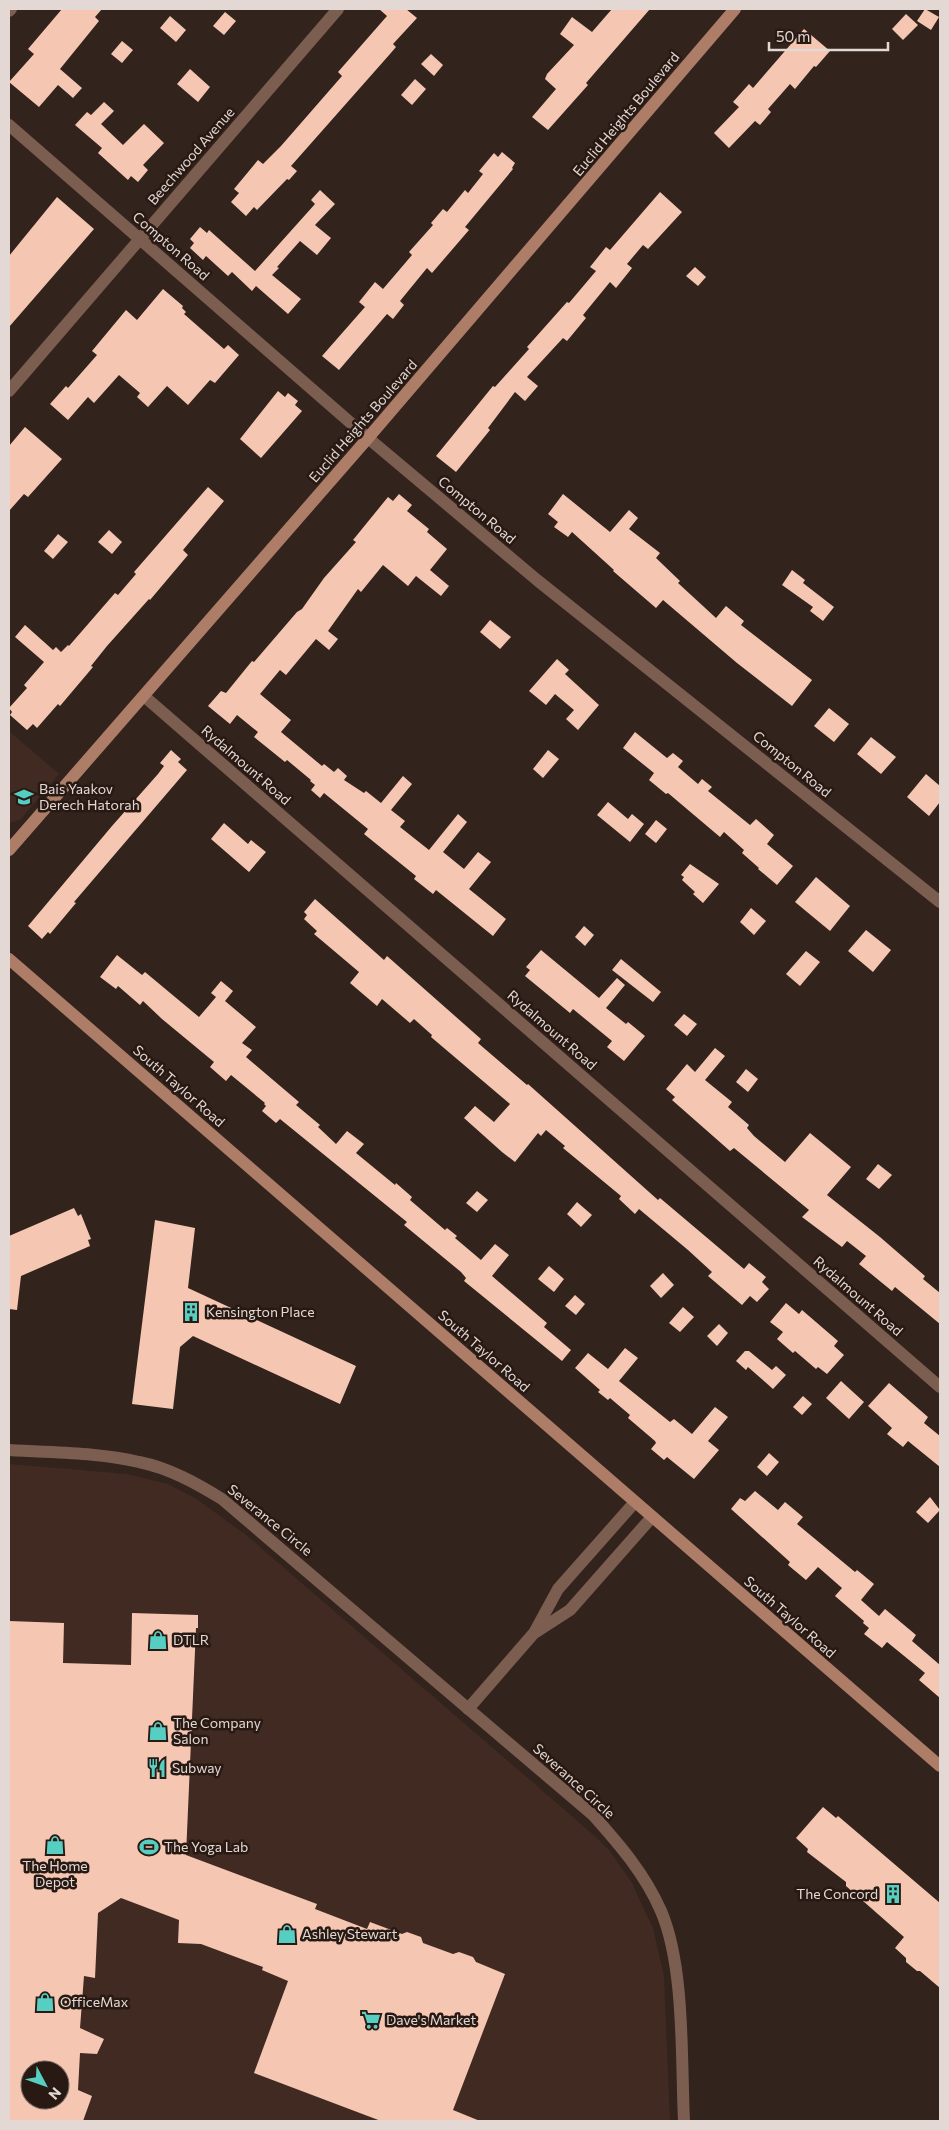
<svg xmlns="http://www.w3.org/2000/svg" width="949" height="2130" viewBox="0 0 949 2130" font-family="Commissioner,sans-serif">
<rect width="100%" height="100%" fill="#32231c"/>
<g fill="#402a21" fill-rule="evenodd">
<path d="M9,731L59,774L20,820L9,823Z"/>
<path d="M9,1464L127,1474L168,1484L195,1498L245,1534L596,1837L610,1851L632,1883L653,1928L664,1976L670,2121H9ZM30,2070H60V2100H30Z"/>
</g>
<g fill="#f5c7b3" fill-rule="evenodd">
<path d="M62,9H102L95,17L99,21L60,69L82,88L73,98L58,85L39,107L9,82L34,54L28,49Z"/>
<path d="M379,9H406L417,18L393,44L396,47L390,54L291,166L297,171L289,180L287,179L257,210L254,207L246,216L231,202L239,193L234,189L258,160L263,164L281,146L342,76L338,72L387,16Z"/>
<path d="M612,9H650L586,83L588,85L548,130L532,117L556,89L545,79L547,74L574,45L560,34L572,17L592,32Z"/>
<path d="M925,9L939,17L931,30L917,21Z"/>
<path d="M225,12L236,21L224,35L213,26Z"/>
<path d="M906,14L918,25L903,40L892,29Z"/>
<path d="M170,16L186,30L176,42L160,28Z"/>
<path d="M804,29L830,51L816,67L814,66L795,89L790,84L768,109L771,112L760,125L755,121L729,148L714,133L739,107L733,102L749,84L753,88Z"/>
<path d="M122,41L133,50L122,63L111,54Z"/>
<path d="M431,54L443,65L434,76L421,64Z"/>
<path d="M190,69L210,87L198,102L177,84Z"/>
<path d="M415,79L426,89L412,105L401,95Z"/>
<path d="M104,102L114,111L101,124L123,145L144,124L164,143L143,165L148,170L138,182L131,176L128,180L98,153L102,148L75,125L87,112L91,115Z"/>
<path d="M502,152L515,163L512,168L513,169L465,227L469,230L432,273L427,268L400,301L404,305L393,319L387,314L339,370L322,356L365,307L359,302L375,282L383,289L412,255L409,252L433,225L431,223L443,209L447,212L465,190L468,193L483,174L479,171L494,153L498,157Z"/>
<path d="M320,190L335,204L315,225L331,238L317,255L300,241L277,267L279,268L272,275L301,299L288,314L256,286L252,291L232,272L228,276L206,256L203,260L190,248L194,243L190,239L200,227L207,233L209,230L255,271L315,204L311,200Z"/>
<path d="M660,192L682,212L648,249L643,245L627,264L632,268L616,288L610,282L583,315L586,318L567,341L563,338L527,377L538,386L525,401L515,392L488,428L490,430L456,472L436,456L493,386L495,387L529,349L527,347L567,302L569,303L596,271L590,267L606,247L610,250Z"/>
<path d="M57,197L94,229L9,327V256Z"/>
<path d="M695,267L706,277L698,286L686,276Z"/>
<path d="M163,289L183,306L182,308L186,312L184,314L224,349L228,345L239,355L215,383L210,380L188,405L167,386L148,407L137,397L140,393L119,375L94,403L88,397L68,420L50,404L66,386L68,388L97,355L92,351L126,310L137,320Z"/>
<path d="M278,391L285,397L288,393L298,401L295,405L302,411L261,458L240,439Z"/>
<path d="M25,427L62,459L28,497L24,494L9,511V446Z"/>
<path d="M208,487L224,501L183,550L188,555L150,600L149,599L107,646L91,666L93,667L60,706L58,704L37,728L33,724L27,730L10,715L12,712L9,708L27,688L24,685L44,662L15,637L25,625L53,650L56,647L61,652L68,645L69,646L115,593L118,595L136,574L134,572Z"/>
<path d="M399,494L412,505L407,511L429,529L427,532L447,549L430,570L449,586L441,596L416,576L408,586L383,565L361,592L358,589L328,631L338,639L329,650L316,639L286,675L280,670L260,694L291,720L281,732L322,766L324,764L334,772L338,768L347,776L344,780L364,793L366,791L381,803L403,776L412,784L391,810L405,821L400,827L429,850L458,814L467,822L443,852L464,869L478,852L491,862L469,889L506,919L493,936L436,890L433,894L414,879L416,876L364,834L368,829L324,793L320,798L311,790L315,785L310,781L311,780L287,760L285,762L254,737L258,732L237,715L230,724L208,706L221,691L226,693L252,661L254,662L297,612L302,609L324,578L356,542L353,540L388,497L393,501Z"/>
<path d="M563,494L610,532L629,510L638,518L629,529L660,553L656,558L680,581L678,583L716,618L726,606L744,621L741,625L812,680L792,706L737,663L663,600L656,608L613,571L614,570L572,532L568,537L554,527L558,522L548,514Z"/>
<path d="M109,530L122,542L112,554L98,542Z"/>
<path d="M58,534L68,542L53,559L44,551Z"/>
<path d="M792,570L805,580L803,583L834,607L823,621L810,611L813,607L782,585Z"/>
<path d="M490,620L511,637L500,649L480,632Z"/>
<path d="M557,659L569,670L565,674L599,705L578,730L566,719L574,710L555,694L546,705L529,691Z"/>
<path d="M829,708L849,724L834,742L814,726Z"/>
<path d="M635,732L667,758L673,753L683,761L678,767L698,784L702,779L712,787L708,791L750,825L756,819L774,835L767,844L793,866L777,885L758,869L759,868L742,853L744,850L724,832L720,837L668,793L666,794L649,780L654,773L623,748Z"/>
<path d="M871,737L896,757L881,774L857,754Z"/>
<path d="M171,750L181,759L178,762L187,770L74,902L76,903L50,934L48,932L42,939L28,926L112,826L158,774L164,766L160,763Z"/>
<path d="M548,750L559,759L543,778L533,769Z"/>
<path d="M926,774L940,786V802L929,816L907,797Z"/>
<path d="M608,802L628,819L632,814L644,824L630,842L597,815Z"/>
<path d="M656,820L667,829L656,843L645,834Z"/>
<path d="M224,823L248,844L251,840L266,852L249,872L211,839Z"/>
<path d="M690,864L719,884L703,903L693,894L695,892L682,880L684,877L681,875Z"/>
<path d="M816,877L850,906L830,931L795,902Z"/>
<path d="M315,899L384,960L387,956L481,1039L478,1043L527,1085L528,1084L658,1200L660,1198L744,1269L749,1263L766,1277L762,1282L769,1289L757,1302L750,1296L742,1305L708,1276L712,1272L688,1250L639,1209L635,1214L619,1199L621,1196L563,1148L565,1146L546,1130L541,1136L538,1133L515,1162L502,1152L464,1118L475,1106L494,1122L510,1104L431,1037L432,1035L414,1019L410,1023L382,999L377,1006L350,983L359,972L314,934L317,931L304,919L307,915L304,912Z"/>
<path d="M751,908L766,921L754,935L740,922Z"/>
<path d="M584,926L594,935L585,946L575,937Z"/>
<path d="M866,930L891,950L873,972L848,951Z"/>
<path d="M541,950L599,998L617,978L625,985L606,1008L626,1024L628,1022L645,1036L624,1061L607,1047L612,1041L573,1009L570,1013L525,976L530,970L526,967Z"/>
<path d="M806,951L820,962L800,986L786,974Z"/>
<path d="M117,955L142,975L145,972L199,1017L216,997L211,993L221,981L233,991L225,1001L256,1027L242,1043L252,1050L246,1057L299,1102L296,1105L320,1125L318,1127L336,1144L347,1131L364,1144L356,1153L395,1185L396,1183L412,1197L410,1200L445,1230L447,1228L457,1236L455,1238L481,1260L495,1244L509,1255L492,1276L547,1323L544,1327L571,1350L562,1361L464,1281L466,1278L461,1272L404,1225L407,1222L280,1119L276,1123L262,1111L266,1106L264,1104L265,1103L231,1075L226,1081L210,1067L214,1062L162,1019L143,1001L140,1005L118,986L116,989L100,977Z"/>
<path d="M621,959L661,992L653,1002L612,970Z"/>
<path d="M684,1014L697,1024L687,1036L674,1025Z"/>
<path d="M715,1048L725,1056L705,1080L732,1102L728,1107L749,1125L747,1128L754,1136L785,1162L810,1133L851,1167L827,1195L880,1237L925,1276L923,1279L940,1293V1324L895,1287L892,1291L859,1264L866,1256L847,1241L842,1247L802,1217L809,1210L734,1148L730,1151L672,1100L675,1097L666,1089L687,1064L695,1072Z"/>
<path d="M746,1069L758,1079L748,1092L736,1082Z"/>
<path d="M878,1164L892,1175L879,1189L866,1179Z"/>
<path d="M477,1191L488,1200L477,1212L466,1203Z"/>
<path d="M577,1202L592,1215L581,1227L567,1214Z"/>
<path d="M74,1208L78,1216L81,1214L91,1239L88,1240L90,1246L21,1276L17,1310L9,1309V1236Z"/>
<path d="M155,1220L195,1228L188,1288L356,1366L340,1404L193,1336L180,1347L173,1409L132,1404Z"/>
<path d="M549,1266L564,1279L554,1292L538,1279Z"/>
<path d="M663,1273L674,1285L661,1298L650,1286Z"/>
<path d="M575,1295L585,1304L576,1315L565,1306Z"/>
<path d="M786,1303L799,1314L802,1310L838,1341L834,1346L844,1355L827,1374L818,1367L816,1369L795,1351L793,1353L777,1339L783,1332L770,1322Z"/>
<path d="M683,1307L694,1317L680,1332L669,1323Z"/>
<path d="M719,1324L728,1333L717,1346L707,1336Z"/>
<path d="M625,1348L638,1358L619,1381L670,1422L674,1419L692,1434L715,1407L728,1417L708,1441L719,1450L694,1479L667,1457L664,1460L651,1449L656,1443L655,1441L628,1418L630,1415L610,1398L608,1400L598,1392L600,1390L575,1368L588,1353L608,1369Z"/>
<path d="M745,1351H749L772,1370L776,1366L786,1375L773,1389L748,1367L746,1370L736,1361Z"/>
<path d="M841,1381L864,1402L849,1419L826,1398Z"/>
<path d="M889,1383L928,1417L924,1423L940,1436V1467L908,1441L903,1447L887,1434L892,1428L868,1406Z"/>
<path d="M803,1396L812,1404L802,1415L793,1407Z"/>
<path d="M769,1453L779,1462L767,1476L757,1467Z"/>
<path d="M755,1491L778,1510L785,1502L803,1517L797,1524L855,1572L857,1570L874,1584L861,1600L879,1616L885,1609L916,1635L912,1641L940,1665V1698L919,1680L925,1673L887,1642L882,1648L864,1634L869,1628L863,1623L864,1621L835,1596L842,1588L818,1567L806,1580L788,1565L790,1562L731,1509L740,1498L745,1501Z"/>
<path d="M930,1497L940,1510L928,1523L916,1512Z"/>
<path d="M132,1613L198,1615V1628H196L186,1855L317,1904L315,1909L367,1929L370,1922L402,1934L407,1932L421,1937L423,1943L453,1954L459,1952L473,1957L476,1962L505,1974L453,2110L480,2121H381L254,2073L288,1981L262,1970L263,1967L201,1944L178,1943L179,1920L121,1898L98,1913L95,1978L84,1976L80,2028L104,2039L97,2054L80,2053L78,2090L92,2096L83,2121H9V1621L64,1623L63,1663L131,1665ZM30,2070H60V2100H30Z"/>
<path d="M823,1807L836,1818L838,1816L940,1903V1988L920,1971H917L906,1962V1958L895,1948L904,1937L846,1886V1882L807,1852L808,1849L796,1838Z"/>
</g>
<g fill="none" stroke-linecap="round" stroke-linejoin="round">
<g stroke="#7c5e51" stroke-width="12">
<path d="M9,11L11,9"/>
<path d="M9,125L368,438L537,580L940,902"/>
<path d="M9,391L338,9"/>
<path d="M145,697L940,1387"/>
<path d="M9,1450C52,1453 97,1452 139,1462C169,1468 196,1483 222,1499L593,1815C619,1844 645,1874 661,1911C685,1967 681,2059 684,2121"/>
<path d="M536,1632L570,1610L652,1517"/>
<path d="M468,1709L534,1633L558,1589L635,1502"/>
</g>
<g stroke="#ad7d67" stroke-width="12">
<path d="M9,850L368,438L735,9"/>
<path d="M9,959L940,1766"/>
</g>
</g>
<defs>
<g id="school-bare" transform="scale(1.5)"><path d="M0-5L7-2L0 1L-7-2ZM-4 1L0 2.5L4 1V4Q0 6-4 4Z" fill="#57cec2" stroke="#281913" stroke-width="2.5" paint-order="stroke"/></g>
<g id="building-bare" transform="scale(1.5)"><path d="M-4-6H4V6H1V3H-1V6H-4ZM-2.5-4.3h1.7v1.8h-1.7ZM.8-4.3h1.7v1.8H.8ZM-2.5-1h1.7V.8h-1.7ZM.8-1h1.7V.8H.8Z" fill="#57cec2" stroke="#281913" stroke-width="2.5" paint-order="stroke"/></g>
<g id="shop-bare" transform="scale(1.5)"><path d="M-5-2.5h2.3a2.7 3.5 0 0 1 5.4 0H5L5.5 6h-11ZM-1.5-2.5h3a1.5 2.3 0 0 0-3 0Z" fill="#57cec2" stroke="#281913" stroke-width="2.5" paint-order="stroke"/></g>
<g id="restaurant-bare" transform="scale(1.5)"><path d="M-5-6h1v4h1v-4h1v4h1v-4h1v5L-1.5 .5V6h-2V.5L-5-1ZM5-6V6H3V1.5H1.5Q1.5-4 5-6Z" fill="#57cec2" stroke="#281913" stroke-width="2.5" paint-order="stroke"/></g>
<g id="stadium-bare" transform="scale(1.5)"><path d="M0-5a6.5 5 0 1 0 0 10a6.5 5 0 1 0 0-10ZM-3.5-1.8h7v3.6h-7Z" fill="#57cec2" stroke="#281913" stroke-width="2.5" paint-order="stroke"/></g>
<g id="supermarket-bare" transform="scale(1.5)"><path d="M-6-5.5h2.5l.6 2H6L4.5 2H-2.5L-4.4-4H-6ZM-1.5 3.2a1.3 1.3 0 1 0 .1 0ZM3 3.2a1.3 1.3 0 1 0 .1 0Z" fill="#57cec2" stroke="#281913" stroke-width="2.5" paint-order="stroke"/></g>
</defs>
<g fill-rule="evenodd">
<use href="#school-bare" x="24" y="797"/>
<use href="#building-bare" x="191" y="1312"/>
<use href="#shop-bare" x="158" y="1640"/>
<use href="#shop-bare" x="158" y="1731"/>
<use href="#restaurant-bare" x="157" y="1768"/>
<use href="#shop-bare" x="55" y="1845"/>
<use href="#stadium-bare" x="149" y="1847"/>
<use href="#building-bare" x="893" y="1894"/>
<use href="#shop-bare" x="287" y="1934"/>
<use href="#shop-bare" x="45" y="2002"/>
<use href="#supermarket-bare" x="371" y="2020"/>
</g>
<g text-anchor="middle" stroke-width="5" stroke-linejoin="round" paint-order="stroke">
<g font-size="14" fill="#e3d8d4" stroke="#281913">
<text transform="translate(626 114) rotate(-50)" y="5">Euclid Heights Boulevard</text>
<text transform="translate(191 156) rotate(-49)" y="5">Beechwood Avenue</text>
<text transform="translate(171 246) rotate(41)" y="5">Compton Road</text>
<text transform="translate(363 421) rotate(-49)" y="5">Euclid Heights Boulevard</text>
<text transform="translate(477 510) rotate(40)" y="5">Compton Road</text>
<text transform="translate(792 764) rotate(39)" y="5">Compton Road</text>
<text transform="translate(246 765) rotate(41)" y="5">Rydalmount Road</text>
<text transform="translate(552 1030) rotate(41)" y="5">Rydalmount Road</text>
<text transform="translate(179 1086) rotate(41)" y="5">South Taylor Road</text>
<text transform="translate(858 1296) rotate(41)" y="5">Rydalmount Road</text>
<text transform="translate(484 1351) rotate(41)" y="5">South Taylor Road</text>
<text transform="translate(270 1520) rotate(39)" y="5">Severance Circle</text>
<text transform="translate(790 1617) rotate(41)" y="5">South Taylor Road</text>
<text transform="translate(574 1781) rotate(42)" y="5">Severance Circle</text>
</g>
<g font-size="14" fill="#e3d8d4" stroke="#281913" text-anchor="start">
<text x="39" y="794">Bais Yaakov<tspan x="39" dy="16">Derech Hatorah</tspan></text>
<text x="206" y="1317">Kensington Place</text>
<text x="173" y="1645">DTLR</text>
<text x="173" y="1728">The Company<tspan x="173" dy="16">Salon</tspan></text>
<text x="172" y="1773">Subway</text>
<text x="164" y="1852">The Yoga Lab</text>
<text x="55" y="1871" text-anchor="middle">The Home<tspan x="55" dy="16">Depot</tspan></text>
<text x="878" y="1899" text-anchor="end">The Concord</text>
<text x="302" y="1939">Ashley Stewart</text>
<text x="60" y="2007">OfficeMax</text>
<text x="386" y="2025">Dave's Market</text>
</g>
</g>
<rect width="949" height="2130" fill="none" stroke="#e3d8d4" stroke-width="20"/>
<g transform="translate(45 2085) rotate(131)"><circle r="24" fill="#281913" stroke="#736560"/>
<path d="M0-4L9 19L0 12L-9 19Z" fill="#57cec2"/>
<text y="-8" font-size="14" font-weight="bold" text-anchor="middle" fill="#e3d8d4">N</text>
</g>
<path d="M769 42v8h119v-8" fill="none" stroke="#e3d8d4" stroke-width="2.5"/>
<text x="776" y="42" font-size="15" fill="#e3d8d4" stroke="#281913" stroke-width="4" paint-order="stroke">50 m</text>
</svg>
